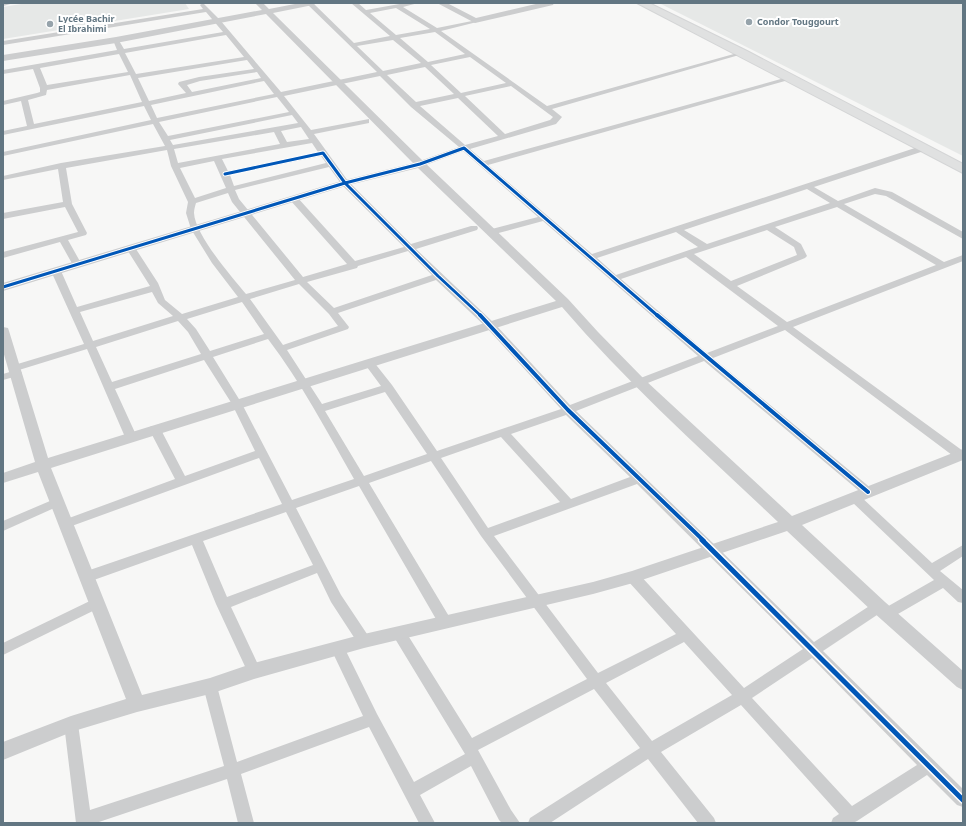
<svg xmlns="http://www.w3.org/2000/svg" width="966" height="826" viewBox="0 0 966 826" font-family="'Noto Sans',sans-serif">
<rect width="100%" height="100%" fill="#f7f7f6"/>
<g fill="#e6e8e7">
<path d="M27,3H185L189,9L3,39V7Z"/>
<path d="M659,3H963V156Z"/>
</g>
<g fill="none" stroke-linecap="round" stroke-linejoin="round">
<g stroke="#d4d5d6" stroke-width="2">
<path id="primary" d="M637,3H649L747,51L963,164V173Z"/>
</g>
<g fill="#cccdce" fill-rule="evenodd">
<path d="M3,3H14L3,6Z"/>
<path d="M203,3L220,20L281,92L377,72L306,3H313L354,43L390,36L351,3H358L366,10L405,3H418L403,7L437,28L477,20V22L441,31L547,106L741,52L746,53L552,109L562,117L556,124L470,149L484,161L788,77H792V79L488,165L592,254L921,146H927V150L814,187L838,201L875,188L892,192L963,232V239L886,196L875,194L844,204L944,262L963,255V261L793,327L963,451V458H956L785,330L713,358L872,489L874,492L872,495L868,496L864,495L704,361L576,411L718,548L814,642L874,603L879,602L884,603L885,608L934,580L851,501L849,498L851,495L855,494L859,495L932,563L963,545V556L940,571L963,590V603L958,602L943,588L891,618L886,619L881,618L880,613L823,651L963,789V807L957,805L927,775L857,821L853,823H831L833,818L839,814L741,705L661,752L714,818L716,823H698L648,759L550,823H528L530,818L640,748L594,689L478,750L511,810L520,823H502L499,820L471,766L420,795L435,823H419L369,727L241,774L254,823H238L227,779L96,823H76L64,724L66,719L71,718L76,719L78,724L90,810L224,766L203,686L205,682L210,680L215,682L217,686L237,762L363,716L331,649L333,645L338,643L343,645L377,714L414,782L465,754L394,637L392,633L394,629L399,627L404,629L472,738L587,679L481,536L431,461L369,483L450,618L452,622L450,626L445,627L440,626L359,486L296,508L341,595L369,637L371,641L369,645L364,647L359,645L331,602L317,573L231,607L261,671L259,675L254,677L249,675L216,604L192,545L91,581L86,582L81,581L80,577L81,573L282,504L259,458L69,527L65,529L61,527L59,524L61,521L175,479L149,429L151,426H159L185,476L255,451L232,404L204,360L115,389L137,437L135,440H127L125,437L87,349L19,370L22,373L21,375L3,380V374L13,371L10,368L11,366L84,344L51,271L53,269L56,268L61,271L77,307L150,286L126,248L131,245L134,246L158,283L165,300L182,314L238,297L212,263L191,229L186,213L188,202L171,166L167,150L66,168L72,204L87,233L86,235L68,240L82,265L80,267H74L60,242L3,258V252L78,232L65,207L3,219V213L63,202L58,169L3,180V176L61,163L165,146L153,124L3,156V152L151,120L144,106L3,135V131L27,126L21,101L3,105V101L37,93L40,92V88L33,69L3,74V70L117,50L113,40L116,38L118,39L124,49L223,32L206,12L3,45V41L203,9L200,5ZM396,8L430,29L396,35L370,13ZM435,32L465,54L428,62L400,38ZM226,35L244,57L136,74L125,53ZM393,40L421,63L383,71L357,46ZM119,54L128,72L47,85L40,68ZM470,57L506,83L461,93L431,65ZM247,60L254,69L199,77L179,82L178,84L186,93L149,101L138,78ZM425,67L454,94L416,102L387,75ZM257,72L261,78L192,92L187,85L200,81ZM130,75L142,102L34,124L28,100L46,95L47,90ZM380,76L411,107L459,147L417,162V166H423L463,151L538,217L488,230L487,232L488,234L491,235L543,221L698,356L570,405L494,323L416,249L477,230L478,228L477,226H471L411,244L348,181L314,134L369,123V119L311,130L284,96ZM264,81L274,94L157,118L151,105ZM511,86L553,117L550,120L505,134L465,96ZM277,97L289,112L168,136L159,122ZM458,98L498,136L465,145L420,106ZM292,115L298,123L173,145L170,140ZM301,127L309,139L287,142L281,131ZM274,132L280,144L178,163L174,149ZM312,143L318,152L228,171L222,159ZM321,156L326,163L234,186L230,175ZM214,161L226,188L195,198L180,168ZM329,167L342,185L404,247L355,261L297,197H291L290,199L291,201L347,264L303,277L239,199L235,190ZM807,189L830,203L707,244L684,230ZM228,193L232,202L295,280L246,294C232,277 195,235 194,213C194,210 195,206 196,203ZM837,207L936,265L787,322L737,286L805,258L807,256L801,244L775,227ZM767,230L794,247L797,255L731,281L694,254ZM676,232L698,247L616,275L597,258ZM408,251L432,275L334,308L307,282L357,268L358,266ZM686,257L778,326L707,353L621,279ZM436,280L486,327L561,409L437,451L392,385L373,361L369,360L364,363L381,386L322,404L287,350L348,329L349,327L338,313ZM299,284L329,314L338,326L283,345L250,299ZM152,292L158,303L173,316L93,341L80,312ZM242,302L264,334L210,351L196,329L187,319ZM178,321L188,332L201,354L112,382L96,347ZM268,339C301,382 327,432 354,479L292,500L242,404L213,357ZM385,392L427,454L364,476L325,411ZM566,415L630,477L571,499L511,434ZM501,437L560,502L488,528L441,458ZM637,484L803,649L744,688L638,573L633,572L628,573L627,577L628,581L676,634L598,673L494,536ZM286,512L313,565L227,597L203,541ZM684,642L732,695L652,741L606,683ZM812,658L917,765L852,806L752,698Z"/>
<path d="M57,498L61,499L63,502L61,505L3,531V521Z"/>
<path d="M96,598L101,599L103,603L101,607L3,655V643Z"/>
</g>
<g fill="#cccdce" fill-rule="evenodd">
<path d="M255,3H263L269,9L300,3H317L313,5L273,13L424,162L568,299L598,332L645,380L792,516L963,449V460L802,525L885,602L963,671V690L957,687L873,612L787,531L633,583L593,594L364,648L254,679L210,694L137,712L74,731L3,760V742L71,716L126,699L38,472L3,483V473L35,462L3,351V327L8,328L9,331L48,458L556,301L418,168L349,185L3,291V283L341,181L413,163L266,14L116,43L3,61V55L116,37L262,10ZM562,307C628,384 704,452 778,522L632,571L593,582L364,634L254,663L210,678L142,695L51,468Z"/>
<path d="M437,3H447L476,18L540,3H554L553,5L475,23Z"/>
</g>
<use href="#primary" fill="#e0e1e1" fill-rule="evenodd"/>
<g stroke="#fff" stroke-width="5">
<g id="cycleway-far2">
<path d="M225,174L323,153L345,183L438,276L481,316"/>
<path d="M3,287L345,183L420,164L464,148L658,316"/>
</g>
</g>
<g stroke="#fff" stroke-width="6">
<g id="cycleway-far1">
<path d="M480,315L568,410L704,541"/>
<path d="M657,315L868,492"/>
</g>
</g>
<g stroke="#fff" stroke-width="8">
<path id="cycleway" d="M702,540L963,800"/>
</g>
<use href="#cycleway-far2" stroke="#0057b8" stroke-width="3"/>
<use href="#cycleway-far1" stroke="#0057b8" stroke-width="4"/>
<use href="#cycleway" stroke="#0057b8" stroke-width="5"/>
</g>
<g fill="#96a3ab" stroke="#fff" stroke-width="1.5">
<circle cx="749" cy="22" r="4"/>
<circle cx="50" cy="24" r="4"/>
</g>
<g text-anchor="middle" stroke-width="4" stroke-linejoin="round" paint-order="stroke">
<g font-size="9" font-weight="bold" fill="#627682" stroke="#fff" text-anchor="start">
<text x="58" y="22">Lycée Bachir<tspan x="58" dy="10">El Ibrahimi</tspan></text>
<text x="757" y="25">Condor Touggourt</text>
</g>
</g>
<rect width="966" height="826" fill="none" stroke="#627682" stroke-width="8"/>
</svg>
